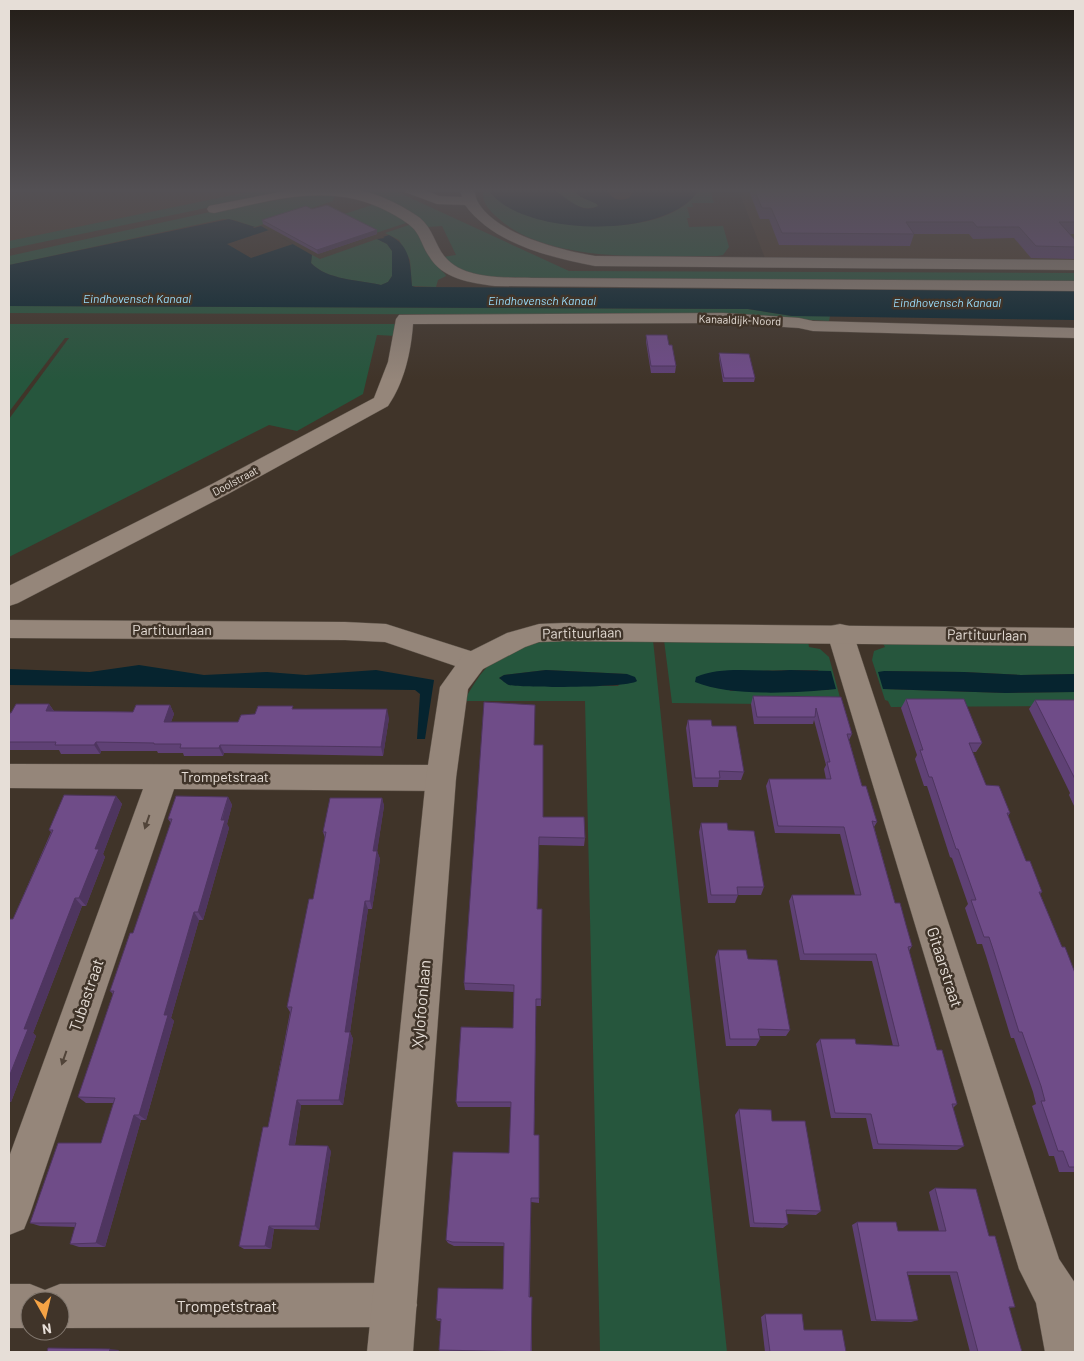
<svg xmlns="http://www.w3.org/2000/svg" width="1084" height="1361" viewBox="0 0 1084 1361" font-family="Barlow,sans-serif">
<rect width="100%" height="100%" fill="#403429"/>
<g fill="#4f3c2d">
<path d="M9,189H272L9,243Z"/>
<path d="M738,189H1075V260L765,258Z"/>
</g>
<g fill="#26563d" fill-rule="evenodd">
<path d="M262,189H323L211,207L9,249V241Z"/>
<path d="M361,189H391L569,271L1075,273V283L548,281L483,277L453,268L443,257L456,255L442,226L428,227L416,218Z"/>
<path d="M483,189H488C491,194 497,197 502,201C512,208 521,214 532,217C574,231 675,234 699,189H710L714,203H692L693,207H687L690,218H687L689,227L723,226L729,247L723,255L717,256C653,256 548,264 498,218C488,209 482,203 483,189Z"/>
<path d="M553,189H571L581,197L595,202L598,206C582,213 564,200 553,189Z"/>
<path d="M336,193L333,201L255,227L234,220L223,219L9,265V256L219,210L307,195Z"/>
<path d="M375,204L409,222L376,233L341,215Z"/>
<path d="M412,224C424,240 429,261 445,274L446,276L438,280L436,287L412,286L410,260L399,240L385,233Z"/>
<path d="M377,239L387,244L392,251V276L388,282L381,285C359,280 327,280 311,263L312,255L320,259Z"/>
<path d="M9,306L748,309L792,316H830L829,321L722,315L9,313Z"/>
<path d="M9,324H401L397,336L377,335L363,394L297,431L269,425L9,557V419L69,338H65L9,412Z"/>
<path d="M549,640H653L727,1352H600L585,701H464C470,690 477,678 486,668C498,655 531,643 549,640ZM546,670L627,674L618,686L509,685L499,678L504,675Z"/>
<path d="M664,640L808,641L809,647L820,649L829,657L842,705L672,703ZM790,670H818L829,690L730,691L723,672Z"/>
<path d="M882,642L1075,643V674L1021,675L964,672L884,671V689L1006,693L1075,692V706L891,707L888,701L885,700L872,660L874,651L885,647Z"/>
</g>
<g fill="#06242f">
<path d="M488,189C499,189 546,186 554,190C567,197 580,215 598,206L597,204L581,197L571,189H606C611,199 619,202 629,198L632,194L629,189H699C671,241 517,237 488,189Z"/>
<path d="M229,219L255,227H253L254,228L261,226L312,255L311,263C327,280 359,280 381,285L388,282L392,276V251L387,244L377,239L385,238L383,237L389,235C411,246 410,263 412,286L415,287L1075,291V320L792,316L748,309L9,306V265Z"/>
<path d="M139,665L204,675L267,672L306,675L376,670L434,680L425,739H417L420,694L415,690L9,685V669L90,672Z"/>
<path d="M546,670L627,674L635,677L637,681C630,688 522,688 509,685C506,684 502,680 499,678L504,675Z"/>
<path d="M790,670L831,671L836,689C797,693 731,697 695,682L696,677C724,665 760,673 790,670Z"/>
<path d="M884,671L964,672L1021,675L1075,674V692L1006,693L883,689L878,672Z"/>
</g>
<path fill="#403429" d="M269,230L293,244L251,258L227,244Z"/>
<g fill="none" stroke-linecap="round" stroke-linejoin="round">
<g stroke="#5c5248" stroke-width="1">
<g id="street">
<path d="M295,189C314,189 334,187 353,189C375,192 402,205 420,218C433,229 435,245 445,257C464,280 505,277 532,278L1075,281V291L495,286C471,283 442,279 429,256C423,248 421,237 414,229C407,222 398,217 389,212C331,181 274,200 214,213L209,212L207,209L209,206L214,205Z"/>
<path d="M403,189H423L439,196L462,197L460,189H474C475,194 476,200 479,204C499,235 561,250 595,256L1075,260V270L595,266C549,257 494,244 465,205L437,204L405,192Z"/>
<path d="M723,313L799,318L813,321L1075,328V338L813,331L799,328L723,323L413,324C411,352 404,383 388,406L228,494L18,603L9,606V586L212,484L374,398L388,362L396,319L399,315Z"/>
<path d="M9,620L345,622L386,624L483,655L486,662L483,669L473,672L385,642L345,640L9,638Z"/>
<path d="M840,624L849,626L853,633L1059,1259L1075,1283V1352H1045L1036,1303L1019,1269L827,633L831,626Z"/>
<path d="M9,764L441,765L452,769L456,778L452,787L441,791L174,789L30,1214L24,1229L9,1235V1157L143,789L9,788Z"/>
<path d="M395,1283L411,1289L417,1305L411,1321L395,1327L60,1328V1301H30V1328H9V1284H30L45,1290L60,1284Z"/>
</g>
</g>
<g stroke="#5c5248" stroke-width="1">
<path id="secondary" d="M564,623L1075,628V646L564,641L539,642L525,647L483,669L468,689L456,778L413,1352H367L426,778L440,687L463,655L507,633L539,624Z"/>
</g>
<use href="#street" fill="#95867a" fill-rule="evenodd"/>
<use href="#secondary" fill="#95867a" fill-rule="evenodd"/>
</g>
<g fill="#5f4175">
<path d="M748,189H1075V234H1070L1075,240V259L1031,258L1014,238L973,239L969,234H914L910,246L779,245L769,219H760Z"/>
<path d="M312,209L377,230V234L318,254L263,224L262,220Z"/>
<path d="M646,335L669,345L676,366L675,373H651L646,342Z"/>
<path d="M719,353L755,378L754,382H723L719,358Z"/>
<path d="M753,696L841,697L852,734L849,740L862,786L877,822L874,827L895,903L912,946L909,951L937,1050L957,1104L953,1108L964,1146L957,1150L873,1149L866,1118H831L816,1044L820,1039L856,1044L893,1046L872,961L800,960L789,901L792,895H855L840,834L775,833L766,786L769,779H826L824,769L826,765L814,720L813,724H754L751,704Z"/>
<path d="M906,699L982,743L976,752H972L986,785L1010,813L1008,816L1026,861L1042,892L1040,894L1062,947L1075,973V1172H1059L1054,1156H1049L1032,1106L1036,1104L1033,1092L1014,1038H1011L986,956L982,944H977L965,908L968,904L952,858L950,857L927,786H924L915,759L917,755L901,708Z"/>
<path d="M1035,700H1075V808L1069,795L1070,793L1029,709Z"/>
<path d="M49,704L54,711L133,712L170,705L174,714L171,722H238L255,714L293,706V709L389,718L383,756L224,753L223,756H184L183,753H158L157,751H101L100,754H61L59,750H9V713Z"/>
<path d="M688,720L712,726L744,772L741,780H719L718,787H693L686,728Z"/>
<path d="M535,745L543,817L585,838L584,846L539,845L537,909H542L541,1006H536L534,1135H539V1203L531,1202L530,1297L532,1352H441L439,1350L441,1321H438L436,1319L503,1289L504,1246H454L448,1243L446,1240L509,1153L511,1107H458L456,1102L513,1028L514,992L465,990L464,983Z"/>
<path d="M116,796L122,804L103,854L105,857L86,906H82L33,1033L36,1036L11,1102H9V920L13,919L51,832L49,830Z"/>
<path d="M228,797L232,805L227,824L229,828L203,920H199L171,1018L174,1021L146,1120H141L105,1247H79L70,1244L75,1227L40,1226L30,1223L101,1143L114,1103H86L78,1097L113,994L110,991L133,933L171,823L168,819Z"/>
<path d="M382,798L384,806L377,851L380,859L372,909H368L350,1032L353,1039L343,1105H301L295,1145L331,1151L319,1230L274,1229L271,1249H244L239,1246L268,1127L290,1012L287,1007L313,899L325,838L323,832Z"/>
<path d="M701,823L728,830L764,887L761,895H738L735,903H708L699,832Z"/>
<path d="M718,950L790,1030L786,1036H759L760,1039L756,1046H726L715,957Z"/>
<path d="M739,1109L772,1121L821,1211L816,1215L786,1214L788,1224L783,1228L750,1227L735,1115Z"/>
<path d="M935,1188L989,1236L1015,1307L1009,1308L1022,1352H970L950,1275H907L918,1320L911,1322L871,1321L852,1225L857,1222L898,1231H939L929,1192Z"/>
<path d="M765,1314L804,1330L846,1352H765L761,1317Z"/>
</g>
<g fill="#4e355f">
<path d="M377,230V234L318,254L317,250Z"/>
<path d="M49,704L55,713L46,711Z"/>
<path d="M170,705L174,714L168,730L164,722Z"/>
<path d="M387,709L389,718L383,756L381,747Z"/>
<path d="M96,742L101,751L100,754L94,745Z"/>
<path d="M220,745L224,753L223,756L219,748Z"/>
<path d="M116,796L122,804L103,854L105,857L86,906L79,898L95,849Z"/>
<path d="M228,797L232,805L227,824L229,828L203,920L198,912Z"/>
<path d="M382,798L384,806L376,859L373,851Z"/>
<path d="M377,851L380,859L372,909L370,901Z"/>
<path d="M75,898L82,906L33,1033L36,1036L11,1102L9,1101V1077L24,1029Z"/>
<path d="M365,901L368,909L349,1039L345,1032Z"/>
<path d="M194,912L199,920L171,1018L174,1021L146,1120L139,1115L164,1015Z"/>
<path d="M350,1032L353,1039L343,1105L339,1100Z"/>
<path d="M297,1100L301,1105L294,1150L289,1145Z"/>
<path d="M134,1115L141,1120L105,1247L96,1243Z"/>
<path d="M328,1146L331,1151L319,1230L315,1226Z"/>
<path d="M269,1226L274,1229L271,1249L265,1246Z"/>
<path d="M110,1349L119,1350L118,1352H109Z"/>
</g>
<g fill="#6f4c88" stroke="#4e355f">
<path d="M754,189H1075V222H1059L1075,240V247L1036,246L1019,227H977L973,222H906L914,234L782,233L771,208H762Z"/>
<path d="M327,205L377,230L317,250L262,220L306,206L312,209Z"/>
<path d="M646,335H667L669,345H672L676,366H651Z"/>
<path d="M719,353L749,354L755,378H724Z"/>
<path d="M753,696L841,697L852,734H847L862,786H866L877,822L872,821L895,903H900L906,925L912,946L908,947L937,1050H942L957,1104H952L964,1146L878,1144L871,1114L835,1113L820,1039H855L856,1044L899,1046L876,954H804L792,895H861L844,827L778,826L769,779H831L827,762H830L816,708L815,717H757Z"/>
<path d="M906,699H964L982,743H969L986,785L999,786L1010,813H1007L1026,861H1030L1042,892H1039L1062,947H1065L1075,973V1167H1069L1063,1151H1058L1041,1101H1045L1041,1086L1022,1032H1019L993,949L989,937H984L971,900H976L958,849H956L932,777H929L920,750H923Z"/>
<path d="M1035,700H1075V779Z"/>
<path d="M484,702L535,705L534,745H543V817H584L585,838L539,837L537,909H542L541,999H536L534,1135H539V1198H531L529,1297H532L531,1352L439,1350L441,1319H436L438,1288L503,1289L504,1243L452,1242L446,1240L453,1152L509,1153L511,1102H456L461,1027L513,1028L514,985L464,983Z"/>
<path d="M16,704H49L46,711L133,712L136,705H170L164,722H238L241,715L255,714L258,706H293L292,709H387L381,747L220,745L219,748H180L181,744H154V743L96,742L94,745H55L56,742H9V713H11Z"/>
<path d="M688,720H711L712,726H736L744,772L719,771L720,778H695Z"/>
<path d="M64,795L116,796L95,849H99L89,873L79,898H75L24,1029H28L9,1077V919H13L53,830H49Z"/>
<path d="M176,796L228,797L221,820H225L198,912H194L164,1015H168L139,1115H134L96,1243L70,1244L76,1223H30L58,1143H101L115,1098L78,1097L114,991H110L130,933H133L172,819H168Z"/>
<path d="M330,798H382L373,851H377L370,901H365L345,1032H350L339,1100H297L289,1145L328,1146L315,1226H269L265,1246H239L263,1127H268L292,1007H287L309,899H313L326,832H323Z"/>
<path d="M701,823H727L728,830L754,831L764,887H737L738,895H711Z"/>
<path d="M718,950H746L748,959L777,960L790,1030L758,1029L760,1039H730Z"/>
<path d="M739,1109L771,1110L772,1121H805L821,1211L786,1210L788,1224L754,1223Z"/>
<path d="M935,1188L976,1189L989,1236H995L1015,1307H1009L1022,1352H978L957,1272H907L918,1320H876L857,1222H896L898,1231H946Z"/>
<path d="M765,1314H802L804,1330H842L846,1352H770Z"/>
<path d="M48,1348L110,1349L109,1352H47Z"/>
</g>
<defs><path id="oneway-solid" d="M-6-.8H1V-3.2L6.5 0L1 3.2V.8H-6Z" transform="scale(1.25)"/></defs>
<g fill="#514439">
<use href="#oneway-solid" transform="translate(147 822) rotate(109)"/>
<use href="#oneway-solid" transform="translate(64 1058) rotate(109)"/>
</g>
<linearGradient id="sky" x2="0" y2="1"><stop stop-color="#231d17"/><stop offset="0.5" stop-color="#535054"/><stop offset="1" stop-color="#535054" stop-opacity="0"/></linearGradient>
<rect width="1084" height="380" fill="url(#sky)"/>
<g text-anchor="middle" stroke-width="5" stroke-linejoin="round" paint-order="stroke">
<g font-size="11" fill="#e6ded7" stroke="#403429">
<text transform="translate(740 320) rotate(2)" y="4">Kanaaldijk-Noord</text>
<text transform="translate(235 481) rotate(-28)" y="4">Doolstraat</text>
</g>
<g font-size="12" font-style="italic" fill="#98daf8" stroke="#403429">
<text x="137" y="303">Eindhovensch Kanaal</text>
<text x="542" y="305">Eindhovensch Kanaal</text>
<text x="947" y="307">Eindhovensch Kanaal</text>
</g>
<g font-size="14" fill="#e6ded7" stroke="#403429">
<text x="172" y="635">Partituurlaan</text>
<text transform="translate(582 633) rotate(-1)" y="5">Partituurlaan</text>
<text transform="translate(987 635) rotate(1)" y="5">Partituurlaan</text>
<text x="225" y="782">Trompetstraat</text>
</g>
<g font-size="16" fill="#e6ded7" stroke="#403429">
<text transform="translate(945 967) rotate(72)" y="6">Gitaarstraat</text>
<text transform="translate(86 995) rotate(-71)" y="6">Tubastraat</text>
<text transform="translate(421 1004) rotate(-85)" y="6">Xylofoonlaan</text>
<text x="227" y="1312">Trompetstraat</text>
</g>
</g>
<rect width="1084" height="1361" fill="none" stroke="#e6ded7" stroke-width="20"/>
<g transform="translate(45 1316) rotate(172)"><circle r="24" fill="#403429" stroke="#82786f"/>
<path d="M0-4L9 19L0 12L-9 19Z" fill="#f5a345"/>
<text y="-8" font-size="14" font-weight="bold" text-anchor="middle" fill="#e6ded7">N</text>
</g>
</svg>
